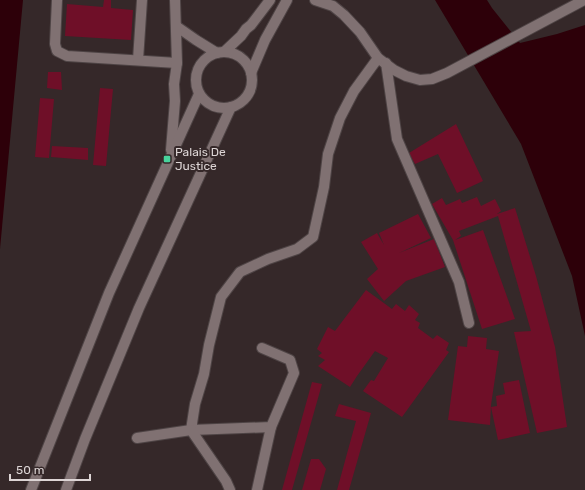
<svg xmlns="http://www.w3.org/2000/svg" width="585" height="490" viewBox="0 0 585 490" font-family="Rubik,sans-serif">
<rect width="100%" height="100%" fill="#352829"/>
<g fill="#2d0009">
<path d="M0,0H23L0,249Z"/>
<path d="M435,0H487L492,8L520,43L557,34L585,25V336L572,276L521,144Z"/>
</g>
<g fill="#6f0f28">
<path d="M104,0H111V8L133,10L131,40L65,36L67,4L103,7Z"/>
<path d="M48,72H61L62,90L47,88Z"/>
<path d="M100,88L113,89L106,166L93,165Z"/>
<path d="M40,98L54,99L49,158L35,157Z"/>
<path d="M456,124L483,181L457,193L438,154L415,164L409,153Z"/>
<path d="M52,146L88,148V160L51,157Z"/>
<path d="M477,197L481,206L495,199L501,211L497,214L515,208L536,276L555,347L567,427L537,433L514,332L531,331L498,216L459,231L461,236L455,240L483,230L515,319L482,329L453,240L432,204L442,198L446,205L460,199L462,203Z"/>
<path d="M418,214L431,238L399,253L434,239L445,267L406,281L384,301L367,279L378,269L361,242L377,233L384,245L379,233Z"/>
<path d="M366,290L392,309L396,304L405,311L409,305L419,314L415,320L420,323L418,328L433,339L437,335L449,343L446,350L449,352L402,417L363,391L371,380L374,381L388,358L375,351L357,376L350,387L318,366L325,360L318,356L322,353L317,349L328,327L335,331Z"/>
<path d="M468,336L487,338L486,349L499,351L491,405L490,425L448,420L458,346L467,347Z"/>
<path d="M519,380L530,433L498,440L491,407L497,406L496,396L505,394L503,383Z"/>
<path d="M312,382L322,384L292,490H282Z"/>
<path d="M339,404L371,413L349,490H337L356,421L335,416Z"/>
<path d="M311,459H319L326,469L320,490H302Z"/>
</g>
<g fill="none" stroke-linecap="round" stroke-linejoin="round">
<g stroke="#4e4445" stroke-width="12">
<g id="minor">
<path d="M57,0L55,44L57,51L67,56L177,63"/>
<path d="M315,0L333,6L344,15L360,32L378,58L394,70L406,76L420,80L432,79L447,73L584,0"/>
<path d="M176,26L196,40L217,53"/>
<path d="M224,52L241,36L246,29L251,25L270,0"/>
<circle cx="224" cy="80" r="28"/>
<path d="M138,60L142,0"/>
<path d="M386,63L397,139L459,282L469,323"/>
<path d="M251,73L265,40L287,0"/>
<path d="M171,150L175,101L174,84L177,63L175,0"/>
<path d="M262,348L290,360L294,373L271,427L191,430L195,404L204,374L209,345L221,297L240,272L268,259L297,249L313,237L324,187L328,154L340,118L354,91L378,58"/>
<path d="M137,438L191,430L226,481L230,490"/>
<path d="M31,490L109,293L199,94"/>
<path d="M66,490L85,439L139,308L231,107"/>
<path d="M257,490L271,427"/>
</g>
</g>
<use href="#minor" stroke="#807172" stroke-width="10"/>
</g>
<rect fill="#48d49d" stroke="#352829" stroke-width="1.5" x="163" y="155" width="8" height="8" rx="2"/>
<g text-anchor="middle" stroke-width="4" stroke-linejoin="round" paint-order="stroke">
<g font-size="12" fill="#ddd5d5" stroke="#352829" text-anchor="start">
<text x="175" y="156">Palais De<tspan x="175" dy="14">Justice</tspan></text>
</g>
</g>
<path d="M10 474v6h80v-6" fill="none" stroke="#ddd5d5" stroke-width="2"/>
<text x="16" y="474" font-size="12" fill="#ddd5d5" stroke="#352829" stroke-width="3" paint-order="stroke">50 m</text>
</svg>
